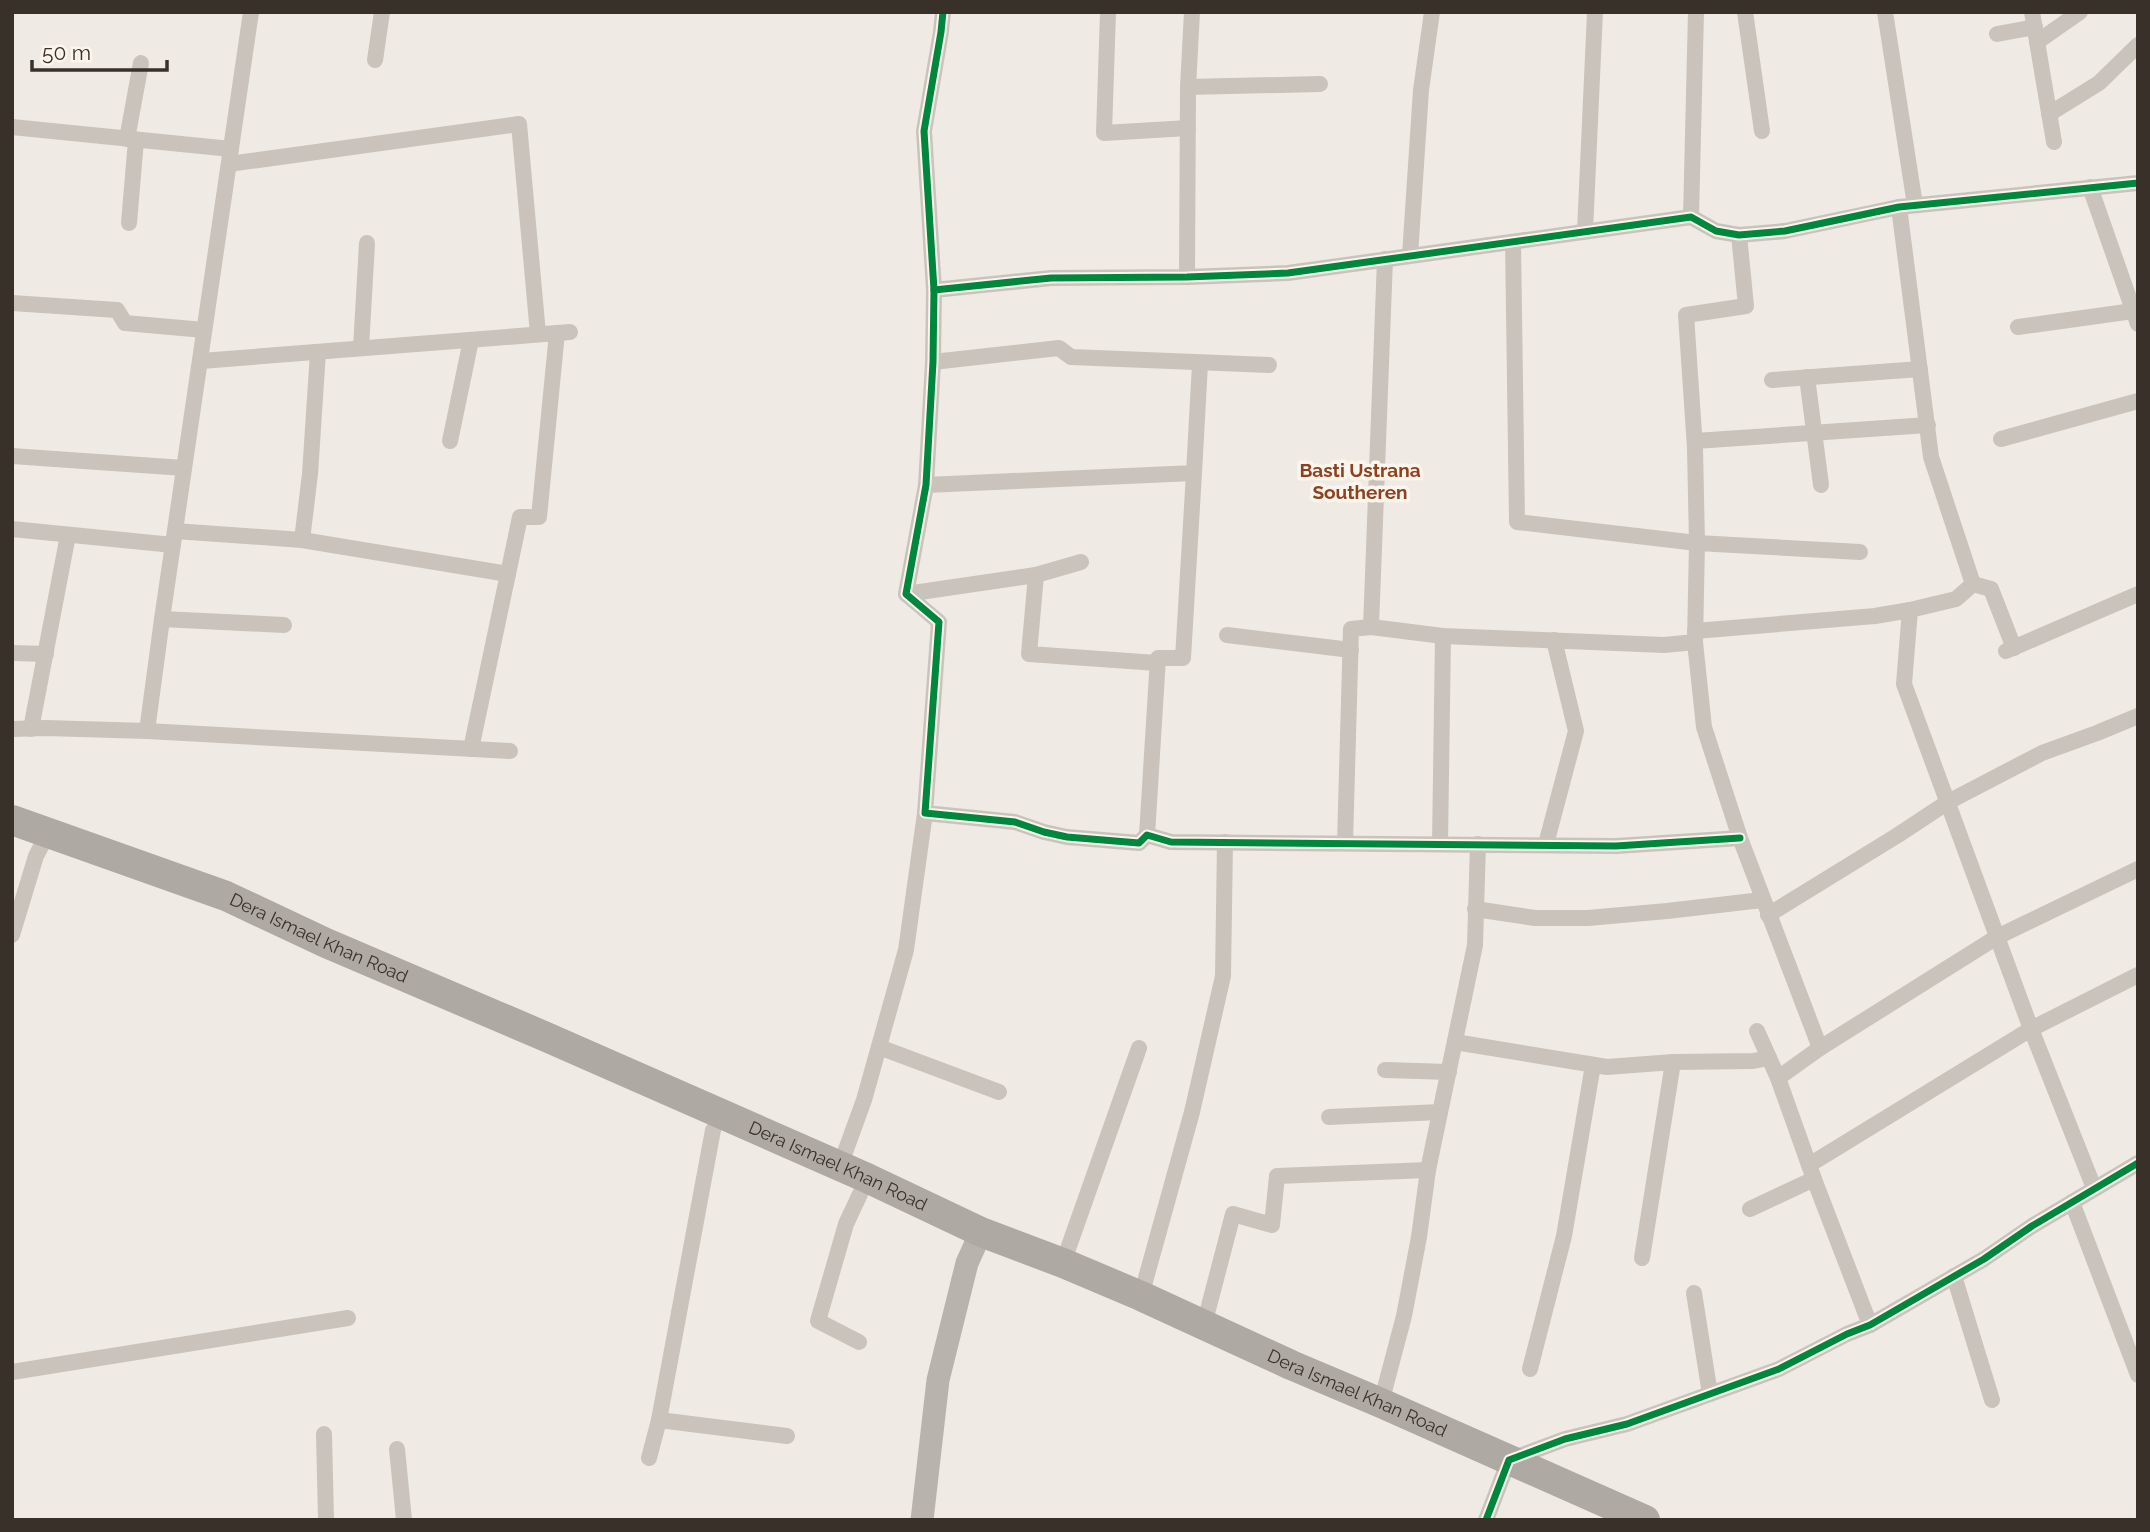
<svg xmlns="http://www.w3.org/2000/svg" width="2150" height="1532" viewBox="0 0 2150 1532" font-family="Raleway,sans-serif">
<rect width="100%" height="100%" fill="#efebe4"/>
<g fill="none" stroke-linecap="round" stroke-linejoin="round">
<g stroke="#c9c3bc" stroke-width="16">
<path d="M943,12L941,32L924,131L934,290L1051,278L1187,277L1288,273L1691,217L1716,231L1739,235L1785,231L1899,207L2138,183"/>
<path d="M1108,12L1104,133L1188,128"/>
<path d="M1745,12L1762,131"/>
<path d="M1885,12L1915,205"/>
<path d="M2032,12L2054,142"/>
<path d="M1997,34L2035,27"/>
<path d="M2037,42L2080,12"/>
<path d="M375,60L382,12"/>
<path d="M1188,87L1320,84"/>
<path d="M2049,114L2099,83L2138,45"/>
<path d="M12,127L231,149"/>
<path d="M127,139L141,63"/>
<path d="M229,164L519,124L538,334"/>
<path d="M2090,187L2138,324"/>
<path d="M1691,217L1696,12"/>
<path d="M129,223L136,140"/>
<path d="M1585,231L1595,12"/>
<path d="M1739,235L1746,306L1686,315L1695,448L1697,543L1695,642L1704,727L1740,838L1820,1048L1997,937L2138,869"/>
<path d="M1513,242L1517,522L1697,543L1860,552"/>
<path d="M1410,255L1421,90L1432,12"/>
<path d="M1187,277L1188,87L1192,12"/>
<path d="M934,290L933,362L926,485L906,594L939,622L925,813L1015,822L1044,832L1067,837L1139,843L1147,835L1171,842L1616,846L1740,838"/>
<path d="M12,303L117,310L125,323L204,330"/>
<path d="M2018,327L2133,311"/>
<path d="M361,348L367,243"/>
<path d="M201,361L570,332"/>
<path d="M933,362L1059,348L1071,357L1269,365"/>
<path d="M1807,377L1821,485"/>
<path d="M1772,380L1920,369"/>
<path d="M2001,439L2138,401"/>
<path d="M450,441L471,340"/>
<path d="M1695,441L1928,425"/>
<path d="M12,456L184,468"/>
<path d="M926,485L1194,473L1200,364"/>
<path d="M12,529L173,545"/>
<path d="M175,531L302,540L508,574"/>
<path d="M302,540L310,474L318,352"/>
<path d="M1036,575L1029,654L1157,663"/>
<path d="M1973,584L1991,589L2014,648"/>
<path d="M906,594L1036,575L1081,562"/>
<path d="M1910,610L1904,684L2031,1029L2094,1188"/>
<path d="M162,619L284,625"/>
<path d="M1371,627L1385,259"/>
<path d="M1695,631L1875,616L1910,610L1956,599L1973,584L1931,457L1899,207"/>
<path d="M1227,635L1351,650"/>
<path d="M2006,651L2138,594"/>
<path d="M12,653L46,654"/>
<path d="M12,729L46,728L147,731L510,751"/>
<path d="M31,729L68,535"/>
<path d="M147,731L162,619L251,12"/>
<path d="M471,749L520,517H539L557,333"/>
<path d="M1147,835L1158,658H1183L1194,473"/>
<path d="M1345,843L1351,629L1371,627L1443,636L1664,645L1695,642"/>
<path d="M1440,844L1443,636"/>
<path d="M1546,844L1576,731L1554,640"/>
<path d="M1475,909L1535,918H1588L1667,911L1762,900"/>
<path d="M1768,915L1898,835L1948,802L2042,753L2097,733L2138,716"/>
<path d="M12,935L36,856L45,839"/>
<path d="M1757,1031L1778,1078L1814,1179L1870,1325"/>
<path d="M1455,1042L1607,1067L1673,1062L1753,1061L1769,1058"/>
<path d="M879,1047L999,1092"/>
<path d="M1385,1070L1449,1072"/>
<path d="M1778,1078L1820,1048"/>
<path d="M1329,1117L1440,1112"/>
<path d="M1809,1165L2031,1029L2138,975"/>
<path d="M840,1166L864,1100L906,950L925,813"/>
<path d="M2072,1202L2138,1375"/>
<path d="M1750,1209L1814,1179"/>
<path d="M1642,1258L1673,1062"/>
<path d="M1063,1263L1139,1048"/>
<path d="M1954,1276L1992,1400"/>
<path d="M1694,1293L1710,1394"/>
<path d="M1141,1296L1192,1112L1223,976L1225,842"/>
<path d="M1204,1325L1233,1214L1272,1225L1277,1176L1428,1170"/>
<path d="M859,1342L818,1321L846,1224L860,1194"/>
<path d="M1530,1369L1564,1236L1593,1065"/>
<path d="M12,1372L348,1318"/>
<path d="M1381,1403L1404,1316L1419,1237L1428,1170L1475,945L1478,844"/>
<path d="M659,1420L787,1436"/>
<path d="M324,1434L326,1520"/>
<path d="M397,1449L404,1520"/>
<path d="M649,1458L659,1420L713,1130"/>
<path d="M1486,1520L1509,1460L1565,1439L1627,1424L1779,1369L1847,1334L1870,1325L1984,1259L2032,1226L2138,1163"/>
</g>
<path stroke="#b9b3ad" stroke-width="23" d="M922,1520L938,1380L967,1263L981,1232"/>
<path stroke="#aea9a3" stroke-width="30" id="s1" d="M12,820L226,896L326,943L544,1036L867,1178L981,1232L1063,1263L1141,1296L1291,1365L1381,1403L1645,1520"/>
<g stroke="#fbf5ec" stroke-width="11">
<g id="cycleway">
<path d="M943,12L941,32L924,131L934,290L1051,278L1187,277L1288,273L1691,217L1716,231L1739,235L1785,231L1899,207L2138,183"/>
<path d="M934,290L933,362L926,485L906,594L939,622L925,813L1015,822L1044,832L1067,837L1139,843L1147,835L1171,842L1616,846L1740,838"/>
<path d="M1486,1520L1509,1460L1565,1439L1627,1424L1779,1369L1847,1334L1870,1325L1984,1259L2032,1226L2138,1163"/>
</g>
</g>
<use href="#cycleway" stroke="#00873e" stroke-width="7"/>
</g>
<g text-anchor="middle" stroke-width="7" stroke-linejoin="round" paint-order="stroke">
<g font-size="18" fill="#3a302a" stroke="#fbf5ec">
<text dy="6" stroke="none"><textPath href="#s1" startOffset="329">Dera Ismael Khan Road</textPath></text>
<text dy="6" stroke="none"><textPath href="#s1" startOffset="896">Dera Ismael Khan Road</textPath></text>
<text dy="6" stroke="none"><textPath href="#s1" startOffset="1463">Dera Ismael Khan Road</textPath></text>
</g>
<g font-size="19" font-weight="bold" fill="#8d4120" stroke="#fbf5ec">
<text x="1360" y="477">Basti Ustrana<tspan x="1360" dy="22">Southeren</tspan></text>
</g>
</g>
<rect width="2150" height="1532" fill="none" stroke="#3a302a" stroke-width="28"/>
<path d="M32 60v10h135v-10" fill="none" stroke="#3a302a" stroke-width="3.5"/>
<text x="42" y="60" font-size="21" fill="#3a302a" stroke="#fbf5ec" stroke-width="5" paint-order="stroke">50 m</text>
</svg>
